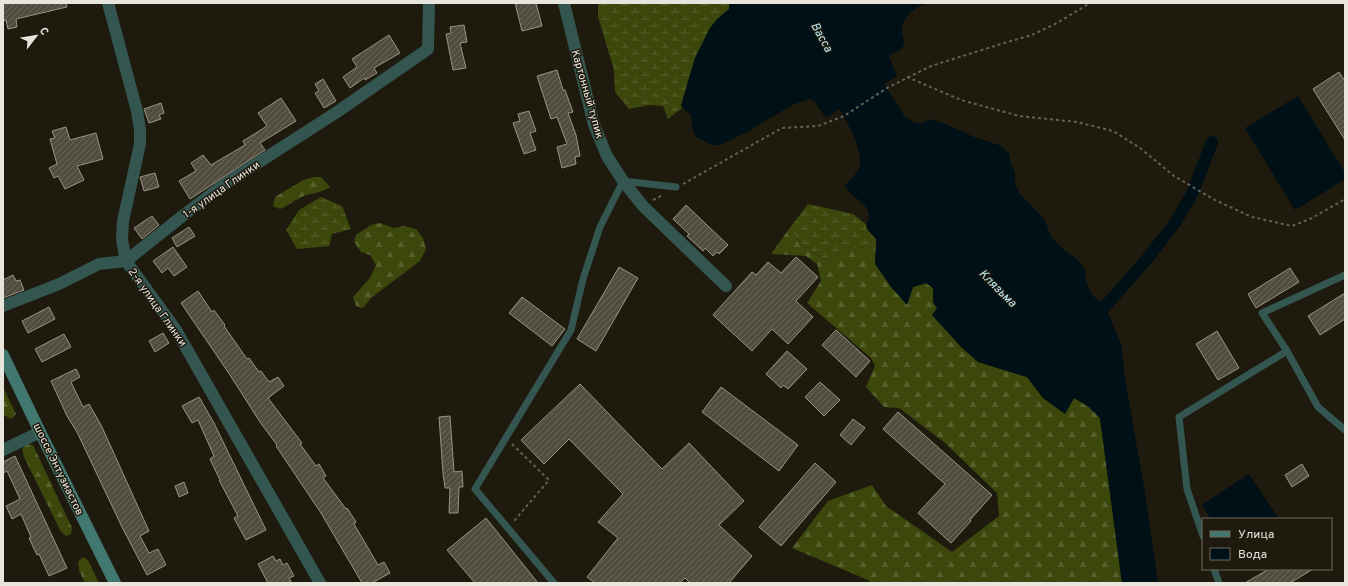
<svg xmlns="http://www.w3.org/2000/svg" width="1348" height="586" viewBox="0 0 1348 586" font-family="Overpass,sans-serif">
<defs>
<pattern id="forest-firs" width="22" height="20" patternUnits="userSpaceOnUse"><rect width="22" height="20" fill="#3b470b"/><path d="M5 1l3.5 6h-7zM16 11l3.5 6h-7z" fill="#57612e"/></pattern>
<pattern id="wetland-marsh" width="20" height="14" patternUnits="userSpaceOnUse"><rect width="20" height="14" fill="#3b470b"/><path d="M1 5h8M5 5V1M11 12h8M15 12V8" fill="none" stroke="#57612e"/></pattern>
<pattern id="building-hatch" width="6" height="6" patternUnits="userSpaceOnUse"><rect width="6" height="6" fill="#514c3e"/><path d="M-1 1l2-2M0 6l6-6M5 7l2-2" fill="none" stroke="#6a6659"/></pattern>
</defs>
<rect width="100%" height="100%" fill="#1e1a0e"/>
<g fill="url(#forest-firs)">
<path d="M313,177H321L330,187C321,194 310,192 300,198C293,201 288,206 280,209L273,206L275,197L303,180Z"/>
<path d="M380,223L394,228L404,226L416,229L423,238L426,249L420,261L371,298L363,308L356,306L353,297L370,278L376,265L370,255L361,252L354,242L356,235L371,225Z"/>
<path d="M789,229C800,241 811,255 827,260L855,246L866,248L872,254L875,264L892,288L907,304L913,287L926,283L933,288V302L937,308L978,362L1027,377L1043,398L1065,413L1074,398L1089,407L1100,418L1122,583H871L868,580L792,548L828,501L872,485L886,506L952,552L999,516L997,493L944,442L899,408L884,407L866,387L875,366L871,358L807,303L821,281L817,264L806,256L771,254Z"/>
<path d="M3,387L16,414L11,419L4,415L3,412Z"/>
<path d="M26,444L33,445L72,528L71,534L66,536L61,532L24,457L22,449Z"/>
<path d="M83,557L88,560L99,583H85L79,570L78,562Z"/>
</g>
<g fill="url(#wetland-marsh)">
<path d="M598,3H729V9L710,28L695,58L681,105L683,107L668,119L663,106L649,105L629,109L615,92L614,70L598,17Z"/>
<path d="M321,197L342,206L351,229L332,234L329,246L297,249L286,230L299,210Z"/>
<path d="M808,204L853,214L866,224L867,229L876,239L875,264C865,234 848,251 828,260C811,255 800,241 789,229Z"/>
</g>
<g fill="#001017">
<path d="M729,3H929C915,6 900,18 902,34C902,36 904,38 904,40C905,49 898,52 890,54L889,57L897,76L884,84L905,117L913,122L920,124L931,119L945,124L974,137L999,145L1009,153L1011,165L1015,172V183L1019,193L1045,220L1051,237L1065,251L1078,260L1086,272L1085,278L1092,295L1105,306L1122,347L1124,372L1145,493L1158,583H1122L1100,418L1089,407L1074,398L1065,414L1043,398L1027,377L978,362L961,347L932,315L937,308L933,302V288L926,283L913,287L907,305L892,288L875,264L877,240L867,229L866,224C878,206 852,200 845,186C849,181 856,175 859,168C865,154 847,122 840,109L826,118L814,101L809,99L792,105L747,132L720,145H712L696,137L692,127L691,115L681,106L695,58L710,28L717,19L729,9Z"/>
<path d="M1298,96L1345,173V179L1295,210L1245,128Z"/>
<path d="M1249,474L1279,519H1211L1202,505Z"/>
</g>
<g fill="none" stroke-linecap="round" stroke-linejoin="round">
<path stroke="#001017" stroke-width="12" d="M1094,319L1147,259L1175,223L1192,194L1212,142"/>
</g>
<g fill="url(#building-hatch)" stroke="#989384">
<path d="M3,3H66L67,7L16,19L17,27L8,29L6,20L3,21Z"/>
<path d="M515,3H536L542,26L522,31Z"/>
<path d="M464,25L467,42L460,43L466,68L453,70L446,34L451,33L450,27Z"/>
<path d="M389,35L400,53L374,68L377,73L365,80L364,78L350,88L343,77L357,67L352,59Z"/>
<path d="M557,70L563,90H565L573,112L568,113L576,135L580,156L575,157L576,164L562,168L557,147L567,144L557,117L551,119L537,76Z"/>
<path d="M1339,72L1345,81V140L1313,89Z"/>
<path d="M323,79L336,101L324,108L315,93L319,91L315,84Z"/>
<path d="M281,98L296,121L260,143L265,150L190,199L179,181L196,171L191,163L203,155L211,165L245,145L243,141L267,126L258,113Z"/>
<path d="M161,103L164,113L159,115L161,119L149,123L144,109Z"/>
<path d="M529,111L536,131L530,133L536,150L524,154L513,123L520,121L518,114Z"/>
<path d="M66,127L70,140L96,133L103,159L77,166L84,180L65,189L58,176L54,178L49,168L57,164L50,139L55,138L52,131Z"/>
<path d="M155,173L159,187L144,191L140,177Z"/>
<path d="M686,205L728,245L719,254L717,252L713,256L705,248L703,251L687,236L689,234L673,219Z"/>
<path d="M152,216L159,225L142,239L134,228Z"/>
<path d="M189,227L195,236L177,247L172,238Z"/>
<path d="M173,247L187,267L174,276L168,268L162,273L153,261Z"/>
<path d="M796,257L818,277L796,301L813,317L788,344L772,329L752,351L713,315L752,272L756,275L768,262L781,273Z"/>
<path d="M619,267L638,278L596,351L577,339Z"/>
<path d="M1290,268L1299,282L1256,308L1248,294Z"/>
<path d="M13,275L16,281L20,280L24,290L3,298V280Z"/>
<path d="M198,291L212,312L214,310L225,325L224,326L247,359L249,358L259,372L261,371L269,382L278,377L284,386L268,398L302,443L300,444L316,466L319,464L326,476L323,478L346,509L347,508L356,522L354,524L378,565L384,562L390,573L372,583H362L321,513L276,446L277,445L260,422L228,372L181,303Z"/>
<path d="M1345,293V319L1320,335L1308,316Z"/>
<path d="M522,297L565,329L552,346L509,313Z"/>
<path d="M49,307L55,319L28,333L22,321Z"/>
<path d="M836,330L870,361L856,377L822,345Z"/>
<path d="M1217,331L1239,368L1218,380L1196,344Z"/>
<path d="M163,333L169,343L155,352L149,341Z"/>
<path d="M64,334L71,347L42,362L35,349Z"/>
<path d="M787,351L807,369L788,389L783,385L781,388L766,374Z"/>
<path d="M76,369L80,377L71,382L83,407L89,404L102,427L149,531L140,536L149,553L158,549L166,565L147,575L122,527L77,432L67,416L51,381Z"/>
<path d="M820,382L840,400L824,416L805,397Z"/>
<path d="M580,384L662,469L689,443L744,501L719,525L752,556L729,583H690L685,578L680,583H595L587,577L618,538L598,522L623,494L569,439L544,464L521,440Z"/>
<path d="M721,387L798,445L779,471L702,412Z"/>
<path d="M199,397L214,423L266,530L246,540L234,518L238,516L219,480H220L210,459L214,456L198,420L192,423L182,406Z"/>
<path d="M898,412L992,495L970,520L971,521L951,543L918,513L945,484L883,429Z"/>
<path d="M450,416L454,472L462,471L463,487H459L458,513H449L450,488H445L443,473L439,417Z"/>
<path d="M853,419L865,428L851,445L840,435Z"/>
<path d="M15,456L67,568L49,576L39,554L37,555L29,538L31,537L21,514L12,519L6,506L20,499L7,471L3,473V462Z"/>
<path d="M815,463L836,482L781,546L759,527Z"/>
<path d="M1302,464L1309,476L1292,487L1285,475Z"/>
<path d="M184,482L188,493L179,497L175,486Z"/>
<path d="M486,518L538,583H475L447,550Z"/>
<path d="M273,556L276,561L280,559L283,565L287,563L294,576L289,578L292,583H268L258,564Z"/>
<path d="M1269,569H1313L1290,583H1245Z"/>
</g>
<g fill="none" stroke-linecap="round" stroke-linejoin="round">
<g stroke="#636055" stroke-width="2" stroke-dasharray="3 3" stroke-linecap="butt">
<path d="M907,77L961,100L1019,116L1077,122L1113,131L1140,148L1174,176L1215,200L1252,217L1292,226L1312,218L1345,199"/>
<path d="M683,184L782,128L818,126L844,116L887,88L931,66L1001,44L1032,35L1057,23L1090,3"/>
<path d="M653,200L663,195"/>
<path d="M512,444L549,480L514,521"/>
</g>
<g stroke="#345651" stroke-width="7">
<path d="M1287,351L1318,407L1345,430"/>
<path d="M1203,536L1187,489L1179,417L1287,351L1262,313L1345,275"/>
<path d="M1214,569L1219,583"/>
<path d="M554,583L475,489L571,330L583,279L600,227L623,181L676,187"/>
</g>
<g stroke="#345651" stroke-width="12">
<path d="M108,3L137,111L140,130V144L123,221L122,240L126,261L176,330L320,583"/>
<path d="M564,3L594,125L607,156L623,181L643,206L726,286"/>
<path d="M3,306L59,284L99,264L126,261L185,214L222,186L337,112L428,49L429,3"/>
<path d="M3,450L40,432"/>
</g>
<path stroke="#407870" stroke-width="12" d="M3,355L40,432L115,583"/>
</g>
<g text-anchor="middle" stroke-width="3" stroke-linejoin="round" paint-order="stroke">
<g font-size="11" fill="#e8e5dd" stroke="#1e1a0e">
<text transform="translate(588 94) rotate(74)" y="4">Картонный тупик</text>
<text transform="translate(221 189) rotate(-35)" y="4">1-я улица Глинки</text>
<text transform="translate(158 307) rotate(55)" y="4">2-я улица Глинки</text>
<text transform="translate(59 469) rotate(64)" y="4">шоссе Энтузиастов</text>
</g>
<g font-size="12" font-style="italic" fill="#bfebf7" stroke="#1e1a0e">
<text transform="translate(822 37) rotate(61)" y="4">Васса</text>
<text transform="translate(998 288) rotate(45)" y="4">Клязьма</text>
</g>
</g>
<rect width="1348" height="586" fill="none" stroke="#e8e5dd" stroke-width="8"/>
<rect x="1202" y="518" width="130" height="52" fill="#1e1a0e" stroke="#6f6b61"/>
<rect x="1210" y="531" width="20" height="6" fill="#407870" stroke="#6f6b61"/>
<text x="1238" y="538" font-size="12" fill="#e8e5dd">Улица</text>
<rect x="1210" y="548" width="20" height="12" fill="#001017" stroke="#6f6b61"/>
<text x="1238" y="558" font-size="12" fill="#e8e5dd">Вода</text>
<g transform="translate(36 36) rotate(59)" stroke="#1e1a0e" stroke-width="3" paint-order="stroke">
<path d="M0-3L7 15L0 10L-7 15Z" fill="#e8e5dd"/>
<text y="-6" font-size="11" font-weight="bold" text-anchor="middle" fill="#e8e5dd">С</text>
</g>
</svg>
